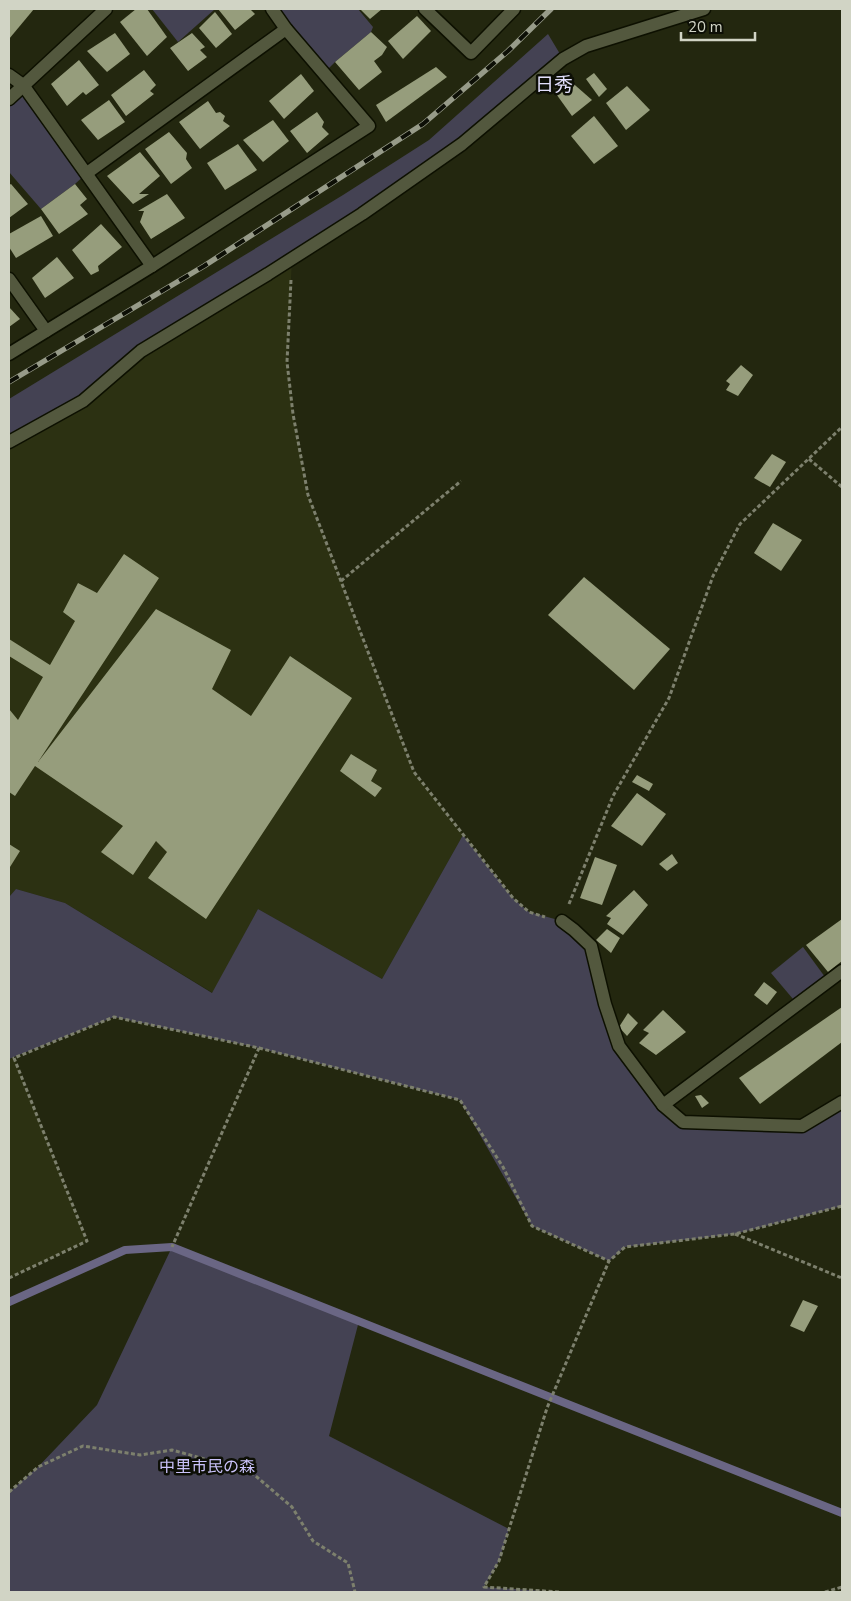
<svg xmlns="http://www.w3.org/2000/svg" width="851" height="1601" viewBox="0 0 851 1601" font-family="'Nunito Sans','Noto Sans JP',sans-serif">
<rect width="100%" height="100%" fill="#23270f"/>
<g fill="#2c3112">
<path d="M292,258L287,362L293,414L308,495L414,772L463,835L382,979L258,909L213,993L65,903L16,889L9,897V442L141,351Z"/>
<path d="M14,1058L87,1241L9,1278V1059Z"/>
</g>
<g fill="#444253">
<path d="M152,9H215L178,42Z"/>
<path d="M272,9H358L373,27L371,32L335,62L324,73Z"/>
<path d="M548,34L563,59L462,144L141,351L83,401L9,442V399L343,195L429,140Z"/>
<path d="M23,85L87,173L75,184L41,209L9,172V99Z"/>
<path d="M463,835L513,898L529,912L562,921L591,946L619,1046L682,1122L802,1126L842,1100V1206L735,1234L625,1247L609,1261L532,1226L460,1100L259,1048L114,1017L9,1059V897L16,889L65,903L212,993L258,909L382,979Z"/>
<path d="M803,947L825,977L793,999L771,973Z"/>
<path d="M172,1247L359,1321L329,1436L509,1529L499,1561L484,1587L559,1592H9V1492L38,1467L97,1405Z"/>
</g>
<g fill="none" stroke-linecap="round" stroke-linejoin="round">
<path stroke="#6a6684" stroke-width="8" d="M9,1302L125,1250L172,1247L842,1513"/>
</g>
<g fill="#969d7c">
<path d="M9,9H34L9,39Z"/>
<path d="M136,9H147L167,37L147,56L120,22Z"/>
<path d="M218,9H250L255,14L235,30Z"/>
<path d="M360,9H382L370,19Z"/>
<path d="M215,12L232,34L216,48L199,28Z"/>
<path d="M417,16L431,31L403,59L388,41Z"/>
<path d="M371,32L387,47L382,55L374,61L382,72L359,90L335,62Z"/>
<path d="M115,33L130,54L107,72L87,51Z"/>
<path d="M192,33L205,47L200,50L207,57L188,71L170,48Z"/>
<path d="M79,60L99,85L86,95L83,92L67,106L51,84Z"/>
<path d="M436,67L447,77L386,122L376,105Z"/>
<path d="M144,70L156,85L150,91L154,94L126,116L111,95Z"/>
<path d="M594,73L607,89L599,97L586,79Z"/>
<path d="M301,74L314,91L284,119L269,101Z"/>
<path d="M568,79L592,100L572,116L554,91Z"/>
<path d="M627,86L650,110L626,130L606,103Z"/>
<path d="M109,100L125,122L98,140L81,120Z"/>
<path d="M208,101L216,113L220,112L225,116L223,121L230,126L200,149L179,122Z"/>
<path d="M317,112L324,122L322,127L329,134L307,153L290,131Z"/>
<path d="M594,116L618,146L594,164L571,136Z"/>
<path d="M273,120L289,141L263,162L243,140Z"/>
<path d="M169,132L187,153L186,159L192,168L171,184L145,149Z"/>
<path d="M238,144L257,170L225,190L207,163Z"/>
<path d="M140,152L160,176L139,194H149L133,204L107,176Z"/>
<path d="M11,184L28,204L9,218V185Z"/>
<path d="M75,184L87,199L80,205L88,214L59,234L41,209Z"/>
<path d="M167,194L185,218L151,239L140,222L144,211H138Z"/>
<path d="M41,216L53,236L16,258L9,247V234Z"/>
<path d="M101,224L122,247L98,266L99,271L91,275L72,250Z"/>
<path d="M57,257L74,278L45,298L32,278Z"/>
<path d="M9,307L20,319L9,327Z"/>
<path d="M741,365L753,375L738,396L726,390L730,384L726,381Z"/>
<path d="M772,454L786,462L770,487L754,478Z"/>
<path d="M773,523L802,540L781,571L754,553Z"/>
<path d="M124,554L159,578L38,762L156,609L231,650L212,689L251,716L290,656L352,698L206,919L148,878L167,852L156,841L133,875L101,852L123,826L35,766L15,796L9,792V709L18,720L43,677L9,656V639L50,665L75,621L63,612L78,583L97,593Z"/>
<path d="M584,577L670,649L634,690L548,615Z"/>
<path d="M351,754L377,770L371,781L382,788L375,797L340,771Z"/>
<path d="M637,775L653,784L649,791L632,782Z"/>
<path d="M637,793L666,814L642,846L611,826Z"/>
<path d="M9,844L20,851L10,867L9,866Z"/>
<path d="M672,854L678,863L667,871L659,864Z"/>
<path d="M595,857L617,865L602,905L580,898Z"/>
<path d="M634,890L648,905L623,935L607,924L611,918L606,916Z"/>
<path d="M842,919V961L828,972L806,945Z"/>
<path d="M607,929L620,938L611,953L596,940Z"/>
<path d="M764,982L777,992L767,1005L754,995Z"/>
<path d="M842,1007V1042L760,1104L739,1078Z"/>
<path d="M663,1010L686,1032L656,1055L639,1043L649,1033L643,1030Z"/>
<path d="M628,1013L638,1023L627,1036L619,1027Z"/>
<path d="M701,1095L709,1103L702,1108L695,1096Z"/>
<path d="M803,1300L818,1306L804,1332L790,1326Z"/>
</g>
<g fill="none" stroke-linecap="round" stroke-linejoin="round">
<g stroke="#0d1000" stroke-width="15">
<g id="street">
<path d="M425,9L471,53L514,9"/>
<path d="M9,75L23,85L152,266"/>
<path d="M9,99L106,9"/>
<path d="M87,173L286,29"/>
<path d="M9,279L46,331"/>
<path d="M9,354L152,266L369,126L286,29L272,9"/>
<path d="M9,442L83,401L141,351L268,274L362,214L462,144L563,59L586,46L704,9"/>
<path d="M562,921L574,930L591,946L605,1004L619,1046L663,1105L683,1122L802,1126L842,1102"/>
<path d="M663,1105L842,971"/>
</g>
</g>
<g stroke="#7d806d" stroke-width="3" stroke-dasharray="4 2.5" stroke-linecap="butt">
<path d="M291,280L287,362L293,414L308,495L414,772L513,898L529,912L545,917"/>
<path d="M809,459L842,487"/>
<path d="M341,581L461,481"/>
<path d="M569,904L613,796L669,698L713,576L740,524L842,427"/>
<path d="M259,1048L460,1100L503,1167L532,1226L609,1261"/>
<path d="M735,1234L842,1278"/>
<path d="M9,1278L87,1241L14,1058L114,1017L259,1048L172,1247"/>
<path d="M9,1492L38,1467L83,1446L140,1455L172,1450L251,1472L292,1507L313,1541L348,1563L355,1592"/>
<path d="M559,1592L484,1587L499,1561L547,1408L609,1261L625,1247L735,1234L842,1206"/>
<path d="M825,1592L842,1587"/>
</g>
<use href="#street" stroke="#53583e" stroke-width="12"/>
<g stroke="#979b89" stroke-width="5.5">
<path id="rail" d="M9,382L204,266L423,124L508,51L551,9"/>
</g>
<use href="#rail" stroke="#0d0f06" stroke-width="4" stroke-dasharray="11" stroke-linecap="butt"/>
</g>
<g text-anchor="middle" stroke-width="5" stroke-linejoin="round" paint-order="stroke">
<g font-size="16" fill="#cac2fa" stroke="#0d0f06">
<text x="207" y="1472">中里市民の森</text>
</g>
<g font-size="19" fill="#e2dffc" stroke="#0d0f06">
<text x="554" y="91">日秀</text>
</g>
</g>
<rect width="851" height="1601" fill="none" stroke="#d1d4c5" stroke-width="20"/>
<path d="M681 32v8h74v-8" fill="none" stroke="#d1d4c5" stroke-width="2.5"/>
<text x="688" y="32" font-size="15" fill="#d1d4c5" stroke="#0d0f06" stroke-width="4" paint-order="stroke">20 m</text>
</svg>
